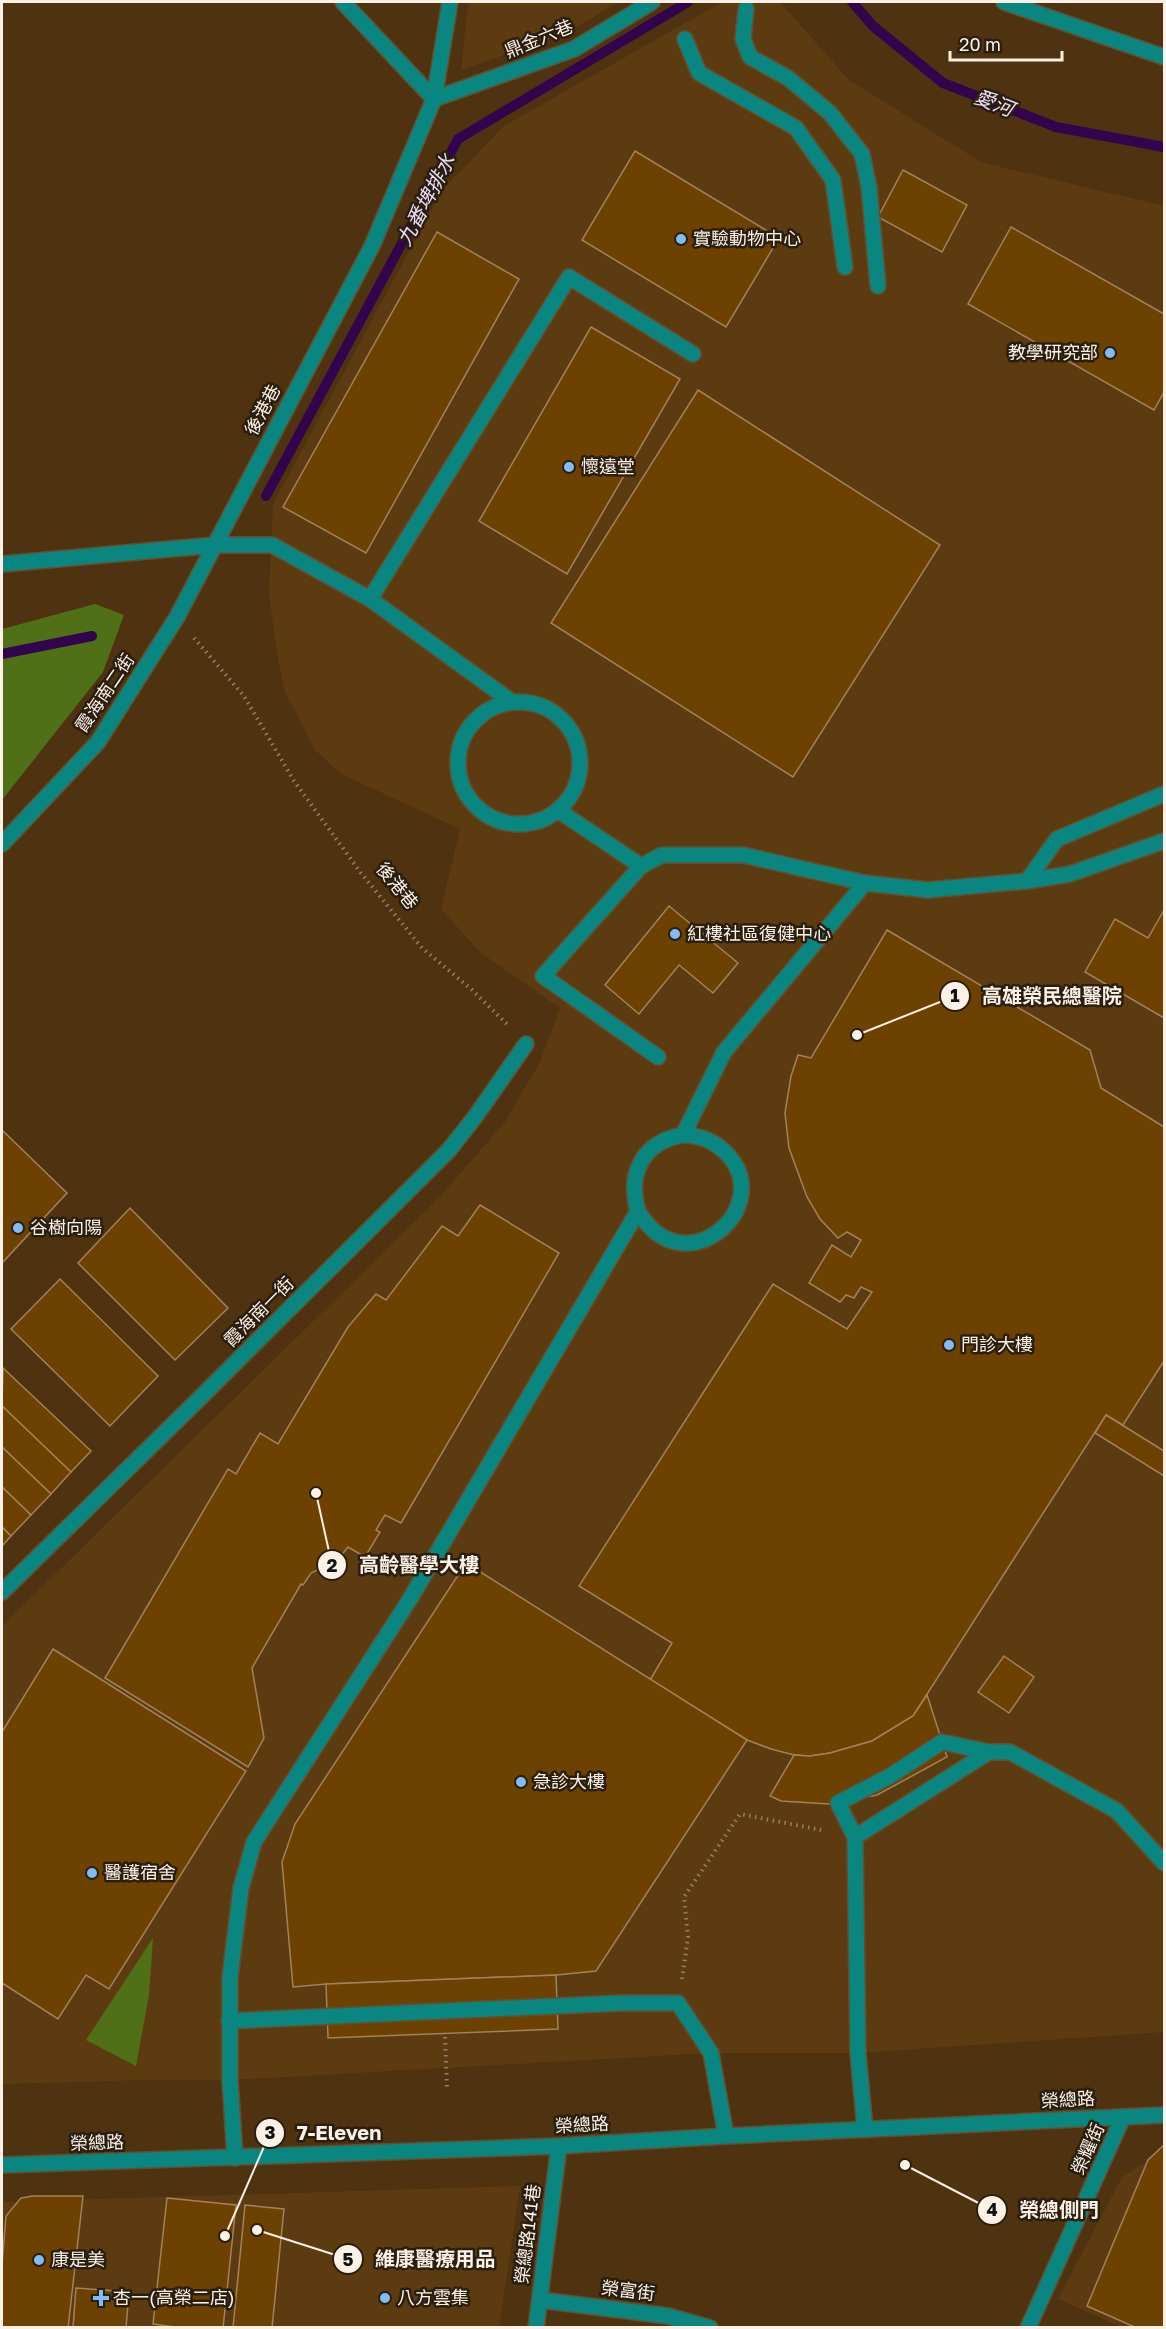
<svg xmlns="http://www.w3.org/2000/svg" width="1166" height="2329" viewBox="0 0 1166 2329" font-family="'Golos Text','Noto Sans TC',sans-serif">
<rect width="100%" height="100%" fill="#4f3210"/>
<g fill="#5d3b11">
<path d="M468,2H619L562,35L461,70Z"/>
<path d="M722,2H780L849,80L981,162L1164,206V2032L858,2053H711L230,2080H144L2,2084V1626L439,1198L505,1122L540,1062L560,1008L481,953L441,909L460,829L341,774L315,750L284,690L275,641L269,593L273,504L442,190L504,126Z"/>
<path d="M1164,2151V2327H1122L1058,2299L1122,2177Z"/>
<path d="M520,2186L499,2328L2,2327V2202Z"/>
</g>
<g fill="#507018">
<path d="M95,604L124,615L103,672L2,800V629Z"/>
<path d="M153,1938L149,1995L136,2066L86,2040Z"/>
</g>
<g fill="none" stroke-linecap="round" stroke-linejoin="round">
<g stroke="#33044e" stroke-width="10">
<path d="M852,2L873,26L943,83L1056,127L1164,147"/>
<path d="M266,496L458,139L688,2"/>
<path d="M2,654L92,636"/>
</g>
</g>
<g fill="#6d4200" stroke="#a1815e" stroke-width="1.5">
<path d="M635,151L779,238L726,327L582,240Z"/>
<path d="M903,170L967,205L942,252L878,217Z"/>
<path d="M1011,227L1164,314V392L1154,410L968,304Z"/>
<path d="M437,232L519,279L366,553L283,507Z"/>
<path d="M591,327L680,379L567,574L479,521Z"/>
<path d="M698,390L940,545L793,777L551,623Z"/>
<path d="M669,906L738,963L713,993L679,965L639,1014L605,985Z"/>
<path d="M1164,910V1018L1085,972L1115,919L1148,938Z"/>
<path d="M887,930L1090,1050L1101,1088L1164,1127V1361L1123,1425L1106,1415L913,1716L872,1741L830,1753L810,1756L794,1755L771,1749L747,1740L650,1680L672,1643L579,1586L773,1284L847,1329L872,1292L861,1287L854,1298L846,1295L840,1302L809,1283L832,1245L851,1257L861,1240L847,1232L838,1238L820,1219L807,1197L789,1148L785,1113L791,1076L798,1055L811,1058Z"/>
<path d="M2,1130L67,1193L2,1263Z"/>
<path d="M480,1205L559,1253L401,1523L385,1515L376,1530L380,1532L365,1557L348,1547L337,1561L311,1573L303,1585L301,1584L252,1668L264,1738L248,1767L105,1678L228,1469L236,1474L260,1433L278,1444L348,1327L376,1294L386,1300L442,1226L458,1236Z"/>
<path d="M130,1208L228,1308L175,1360L78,1263Z"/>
<path d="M60,1279L158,1376L110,1426L11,1329Z"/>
<path d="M3,1368L91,1451L71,1472L2,1406Z"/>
<path d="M2,1406L71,1472L51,1494L2,1447Z"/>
<path d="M1106,1415L1164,1451V1476L1095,1433Z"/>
<path d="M2,1447L51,1494L31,1515L2,1487Z"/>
<path d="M2,1487L31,1515L11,1536L2,1527Z"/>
<path d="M2,1527L11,1536L2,1546Z"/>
<path d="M466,1563L747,1740L596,1971L556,1975L326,1984L293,1987L282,1862L295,1824Z"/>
<path d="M53,1649L246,1771L109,1989L86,1975L58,2019L2,1983V1732Z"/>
<path d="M1004,1656L1034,1677L1009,1713L978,1692Z"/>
<path d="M927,1695L947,1757L877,1795L829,1804L781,1801L770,1796L794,1755L810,1756L830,1753L872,1741L913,1716Z"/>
<path d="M556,1975L558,2029L328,2038L326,1984Z"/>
<path d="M1164,2145V2328H1137L1087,2306L1148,2160Z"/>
<path d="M33,2196H83L68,2328H2V2265L6,2216L21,2198Z"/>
<path d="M167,2198L236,2205L223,2328H183L153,2324Z"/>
<path d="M245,2205L284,2209L272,2328H233Z"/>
<path d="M76,2288L129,2292L126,2328H73Z"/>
</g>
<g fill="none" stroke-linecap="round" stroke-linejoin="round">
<g stroke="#674d2e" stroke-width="18">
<g id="service">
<path d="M343,2L434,99"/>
<path d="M746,9L743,39L750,57L788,78L830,113L862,154L869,187L878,286"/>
<path d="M685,39L699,73L796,128L833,180L845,267"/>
<path d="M215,545H272L370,599L512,702"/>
<path d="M370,599L569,277L693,354"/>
<circle cx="519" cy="763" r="61"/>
<path d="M559,811L641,866"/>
<path d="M1027,881L1057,839L1164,794"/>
<path d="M658,1057L543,976L641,866L662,855H743L865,883L928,890L1027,881L1070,874L1164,841"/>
<path d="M855,1837L989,1752H1010L1117,1811L1164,1863"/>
<path d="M229,2021L621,2003H678L711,2053L726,2136"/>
<path d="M865,2129L858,2053L855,1837L838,1803L890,1776L942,1742L989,1752"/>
<path d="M235,2158L230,2080V1977L241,1888L254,1842L410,1599L638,1211C627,1173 643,1142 683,1135L724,1052L865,883"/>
<path d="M536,2328L559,2146"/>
</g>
</g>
<g stroke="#674d2e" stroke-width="18">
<g id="minor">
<path d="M1004,2L1164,57"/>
<path d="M434,99L574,49L652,2"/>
<path d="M2,564L215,545"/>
<path d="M638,1211C684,1289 776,1207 728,1155C716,1142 700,1135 683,1135"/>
<path d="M2,1592L200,1398L449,1150L475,1117L526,1044"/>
<path d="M2,2165L559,2146L726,2136L1164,2115"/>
<path d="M540,2300L668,2316L710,2328"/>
<path d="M1028,2328L1123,2117"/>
</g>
</g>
<g stroke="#674d2e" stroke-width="18">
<path id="tertiary" d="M2,844L98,742L177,617L372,246L434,99L450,2"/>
</g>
<g stroke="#968068" stroke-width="4" stroke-dasharray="1.5 4.5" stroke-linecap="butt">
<path d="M194,638L244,696L294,781L361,873L422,948L471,989L509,1026"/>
<path d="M682,1979L688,1937L684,1897L740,1814L821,1830"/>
<path d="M445,2037L447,2088"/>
</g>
<use href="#service" stroke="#08867f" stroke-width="15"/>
<use href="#minor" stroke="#08867f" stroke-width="15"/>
<use href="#tertiary" stroke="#08867f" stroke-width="15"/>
</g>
<g fill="#7ebdf9" stroke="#2a1e0f" stroke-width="2">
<circle cx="681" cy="239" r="6"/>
<circle cx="1110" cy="353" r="6"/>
<circle cx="569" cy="467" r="6"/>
<circle cx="675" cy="934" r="6"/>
<circle cx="18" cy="1228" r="6"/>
<circle cx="949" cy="1345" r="6"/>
<circle cx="521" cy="1782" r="6"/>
<circle cx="92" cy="1873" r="6"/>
<circle cx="39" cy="2260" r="6"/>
<path d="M98 2289h6v6h6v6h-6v6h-6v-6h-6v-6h6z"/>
<circle cx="385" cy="2298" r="6"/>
</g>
<g text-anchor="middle" stroke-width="5" stroke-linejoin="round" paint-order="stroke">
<g font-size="18" fill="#fcf1e6" stroke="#2a1e0f">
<text transform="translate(539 39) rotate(-22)" y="6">鼎金六巷</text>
<text transform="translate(263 410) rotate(-62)" y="6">後港巷</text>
<text transform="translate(105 693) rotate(-56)" y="6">霞海南二街</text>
<text transform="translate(397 886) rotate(51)" y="6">後港巷</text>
<text transform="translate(259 1312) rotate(-45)" y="6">霞海南一街</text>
<text transform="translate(1068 2100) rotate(-3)" y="6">榮總路</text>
<text transform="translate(582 2125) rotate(-3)" y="6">榮總路</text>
<text transform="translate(97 2143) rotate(-2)" y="6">榮總路</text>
<text transform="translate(1088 2149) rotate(-66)" y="6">榮耀街</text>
<text transform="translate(528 2234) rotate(-83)" y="6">榮總路141巷</text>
<text transform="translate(628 2291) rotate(7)" y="6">榮富街</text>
</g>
<g font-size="18" fill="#fcf1e6" stroke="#2a1e0f" text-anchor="start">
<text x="693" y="245">實驗動物中心</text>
<text x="1098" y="359" text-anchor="end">教學研究部</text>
<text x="581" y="473">懷遠堂</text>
<text x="687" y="940">紅樓社區復健中心</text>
<text x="30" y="1234">谷樹向陽</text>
<text x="961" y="1351">門診大樓</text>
<text x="533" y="1788">急診大樓</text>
<text x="104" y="1879">醫護宿舍</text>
<text x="51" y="2266">康是美</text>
<text x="113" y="2304">杏一(高榮二店)</text>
<text x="397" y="2304">八方雲集</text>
</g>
<g font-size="20" font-style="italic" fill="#eaddf7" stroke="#2a1e0f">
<text transform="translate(994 103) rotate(21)" y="7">愛河</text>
<text transform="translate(426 200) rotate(-62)" y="7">九番埤排水</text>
</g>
</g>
<path fill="none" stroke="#fcf1e6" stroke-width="2" d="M857 1035L955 996M316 1493L332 1565M225 2236L270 2133M905 2165L992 2210M257 2230L348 2259"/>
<g fill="#fcf1e6" stroke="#2a1e0f" stroke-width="2">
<circle cx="857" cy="1035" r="6"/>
<circle cx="316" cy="1493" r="6"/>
<circle cx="225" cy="2236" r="6"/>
<circle cx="905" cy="2165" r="6"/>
<circle cx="257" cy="2230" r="6"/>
<circle cx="955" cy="996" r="15"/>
<circle cx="332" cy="1565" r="15"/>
<circle cx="270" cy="2133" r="15"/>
<circle cx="992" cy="2210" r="15"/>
<circle cx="348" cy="2259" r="15"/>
</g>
<g font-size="18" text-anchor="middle" font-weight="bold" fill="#111">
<text x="955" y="1002">1</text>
<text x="332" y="1572">2</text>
<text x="270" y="2139">3</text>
<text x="992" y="2216">4</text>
<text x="348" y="2266">5</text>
</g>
<g font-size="20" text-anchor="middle" font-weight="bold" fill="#fcf1e6" stroke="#2a1e0f" stroke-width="5" stroke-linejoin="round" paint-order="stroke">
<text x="1052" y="1003">高雄榮民總醫院</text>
<text x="419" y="1572">高齡醫學大樓</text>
<text x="339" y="2140">7-Eleven</text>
<text x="1059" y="2217">榮總側門</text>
<text x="435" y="2266">維康醫療用品</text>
</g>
<rect width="1166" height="2329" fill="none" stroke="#fcf1e6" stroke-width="6"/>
<path d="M950 51v9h112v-9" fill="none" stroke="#fcf1e6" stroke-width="3"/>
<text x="959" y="51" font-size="18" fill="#fcf1e6" stroke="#2a1e0f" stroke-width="4.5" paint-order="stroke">20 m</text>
</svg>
